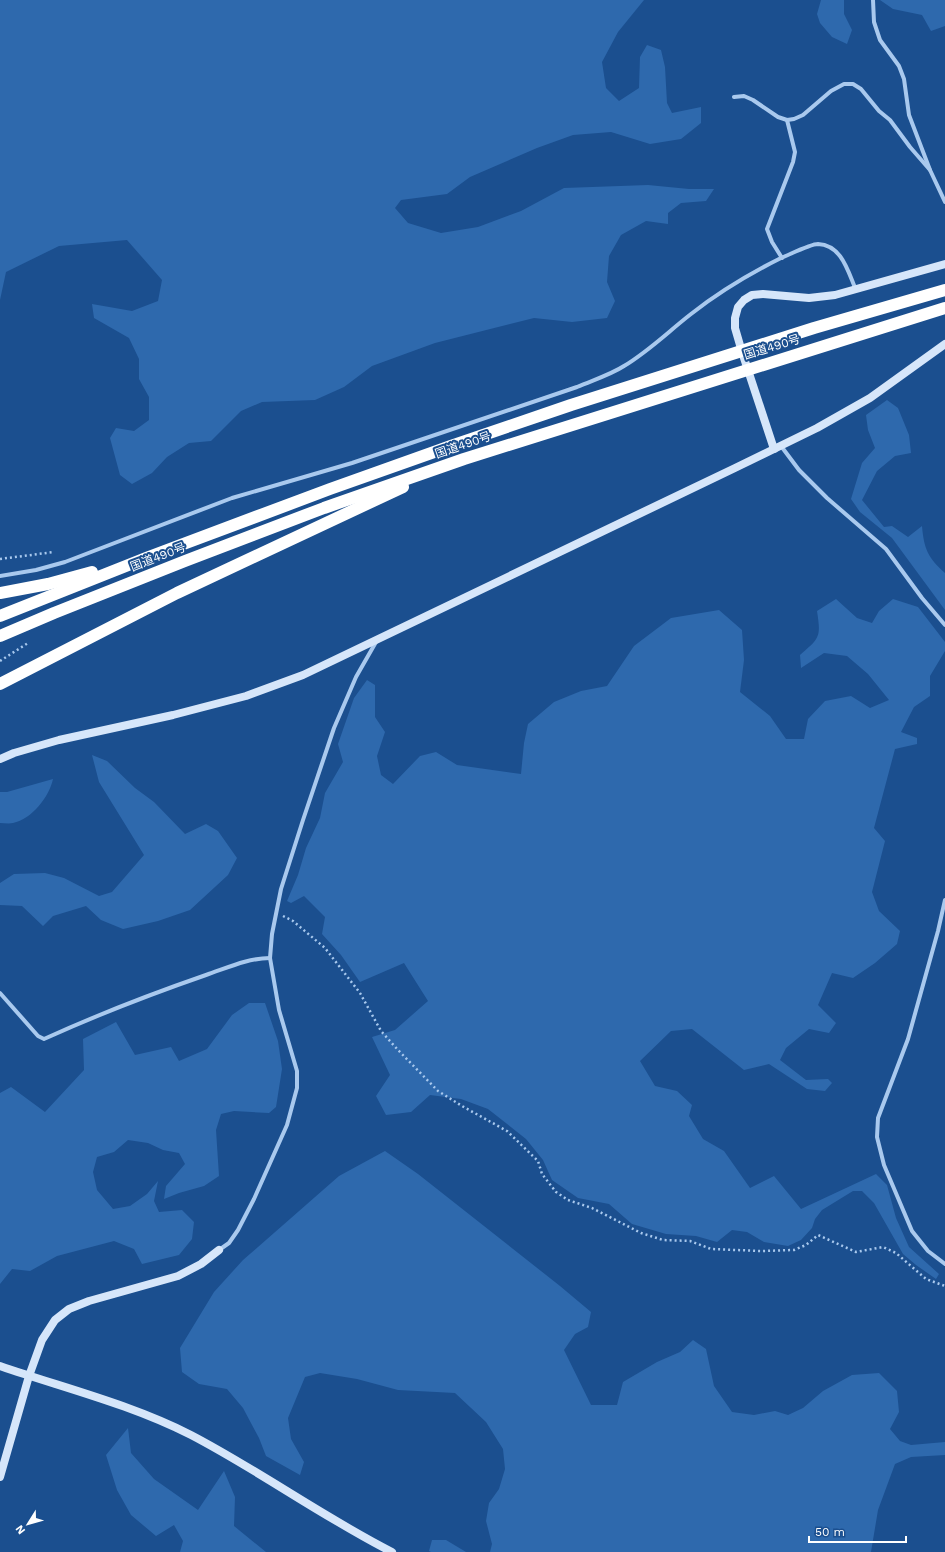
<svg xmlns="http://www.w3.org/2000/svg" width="945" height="1552" viewBox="0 0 945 1552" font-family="'Work Sans','Noto Sans JP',sans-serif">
<rect width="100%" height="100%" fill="#1b4f8f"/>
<g fill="#2e69ad">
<path d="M0,0H644L618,32L602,62L606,88L619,101L639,88L640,57L647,45L661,50L665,67L667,103L672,113L701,107V123L681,139L650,144L611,132L573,135L537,148L470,177L447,194L401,200L395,208L408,223L441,233L478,227L521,211L564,188L648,185L689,189H714L706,201L681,203L668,213V224L646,221L621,235L609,256L607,282L615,301L607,318L572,322L534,318L435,343L372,366L344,387L315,400L262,402L241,411L211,441L189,443L167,457L152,473L132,484L120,475L110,438L116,428L134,431L149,420V397L139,379V359L129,338L94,318L92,304L132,311L158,301L162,280L127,240L59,246L6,272L0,300Z"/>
<path d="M821,0H844V14L852,30L847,44L832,37L820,23L817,14Z"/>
<path d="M880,0H945V26L931,31L922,15L893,9Z"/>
<path d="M887,400L898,408L909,435L911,453L895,456L877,471L862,500L884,527L892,526L908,537L922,526C924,549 928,558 945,573V610L892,538L860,512L851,499L862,463L875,448L868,430L866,415Z"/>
<path d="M836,599L857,618L872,623L879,611L893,599L918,607L945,642V651L930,676V696L914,707L901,732L917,738V744L895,749L874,828L885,841L872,892L879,911L900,931L897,944L875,963L853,978L832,973L818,1005L836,1023L829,1033L809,1029L786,1048L780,1060L806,1080L828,1079L832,1083L825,1091L807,1089L769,1064L744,1070L692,1029L671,1031L640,1061L655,1086L677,1091L692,1105L689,1116L703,1139L724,1151L750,1188L774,1176L801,1209L876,1174L887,1185L896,1218L909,1247L939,1274L936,1279L916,1265L903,1254L874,1203L862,1191H853L822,1210L815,1219L812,1228L801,1240L788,1246L764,1242L747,1232L732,1230L717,1242L696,1236L666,1234L632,1224L609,1204L578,1198L552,1180L543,1160L526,1139L488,1109L461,1099L430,1095L411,1112L386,1115L376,1096L390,1075L372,1037L395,1030L428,1001L404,963L360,982L341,955L322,934L325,917L304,896L291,903L287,901L298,875L306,848L320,818L325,793L343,762L338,744L354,698L367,680L375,685V717L385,732L377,756L381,775L393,784L420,756L436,752L457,765L521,774L524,743L528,724L554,702L581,691L607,686L634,646L671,618L719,610L742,630L744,660L740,692L770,716L786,739H804L808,719L825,701L851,696L870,708L889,700L868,674L847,656L824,653L801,668L800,655C820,638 821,637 817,611Z"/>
<path d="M92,755L107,761L135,788L154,802L185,834L206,824L218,831L237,858L228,875L190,910L158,921L123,929L101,920L86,906L53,916L43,926L22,906L0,905V883L14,874L45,873L64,878L99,896L112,892L144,855L99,782Z"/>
<path d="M53,779C49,797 32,819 13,823C9,824 4,823 0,823V792H7Z"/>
<path d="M249,1003H265L278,1041L282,1069L276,1107L269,1113L234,1111L221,1114L216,1130L219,1176L204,1186L179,1193L164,1199L166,1186L185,1164L179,1153L163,1150L148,1143L128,1140L114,1152L97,1157L93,1172L97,1190L113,1209L130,1206L147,1194L158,1181L154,1201L159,1212L182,1210L194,1222L192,1239L179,1255L142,1264L134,1249L114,1241L57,1256L30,1271L12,1269L0,1284V1093L11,1087L45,1112L84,1070L83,1039L116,1022L135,1055L171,1047L179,1061L207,1049L232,1015Z"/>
<path d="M385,1151L418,1174L560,1286L591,1312L588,1327L575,1334L564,1350L591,1405H617L623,1382L657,1362L680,1352L693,1340L706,1349L714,1386L732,1412L754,1415L775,1411L788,1415L803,1408L823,1391L852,1375L879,1373L897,1391L899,1412L890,1429L900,1441L911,1445L945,1442V1455L911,1457L895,1464L878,1510L871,1552H490L492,1544L486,1521L489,1503L499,1489L505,1469L503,1449L486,1422L455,1393L398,1390L357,1379L320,1373L305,1377L288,1418L291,1439L304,1462L300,1475L266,1456L259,1438L243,1408L227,1389L199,1384L182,1372L180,1348L214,1292L243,1260L339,1176Z"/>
<path d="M128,1428L131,1453L154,1479L198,1510L224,1471L235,1497L234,1526L266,1552H180L183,1541L174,1525L156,1536L131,1515L117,1490L106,1455Z"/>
<path d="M432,1540H446L466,1552H431L429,1551Z"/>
</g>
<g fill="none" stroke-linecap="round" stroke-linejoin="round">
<g stroke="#a9c9ee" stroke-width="2.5" stroke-dasharray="2 3" stroke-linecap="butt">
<path d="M0,559L54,552"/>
<path d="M0,661L28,643"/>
<path d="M283,916L293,921L325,948L360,993L381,1031L398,1050L438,1091L462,1106L507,1131L538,1161L542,1174L556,1192L568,1200L592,1208L641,1233L663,1240L690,1241L711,1249L761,1251L794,1250L806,1245L818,1235L856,1252L883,1247L896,1253L926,1279L945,1286"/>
</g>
<g stroke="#a9c9ee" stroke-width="4">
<path d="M873,0L874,22L880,40L899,66L904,79L909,115L930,170L945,202"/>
<path d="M734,97L744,96L753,100L778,117L787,120L794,119L803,115L831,91L844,84H853L861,89L879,111L890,120L910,147L930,170"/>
<path d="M782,258L772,242L767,229L793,162L795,152L787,120"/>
<path d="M781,446L799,470L827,498L886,549L922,598L945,625"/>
<path d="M0,576L36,570L65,562L232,498L352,463L577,387C593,380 610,375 624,366C649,351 669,331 691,314C719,292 749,274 781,258C789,255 810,244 818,244C842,245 848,272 856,290"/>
<path d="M945,900L938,931L908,1039L878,1118L877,1137L884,1165L912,1231L928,1251L945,1264"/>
<path d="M0,993L38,1036L44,1039C97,1015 151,994 206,975C227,968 248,958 270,958"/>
<path d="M219,1250L229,1243L238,1230L254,1199L287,1125L297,1088V1071L279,1010L270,958L272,934L281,889L303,820L334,728L356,677L376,642"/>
</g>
<g stroke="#d6e6fa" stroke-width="8">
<path d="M774,449L742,352L735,328V318L738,307L744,300L752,295L763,294L809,298L835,295L945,264"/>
<path d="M0,759L14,753L59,740L173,715L246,696L303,675L735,468L817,428L870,398L945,344"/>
<path d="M0,1366C64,1388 130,1404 191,1435C260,1471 323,1517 392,1552"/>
<path d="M0,1477L29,1376L42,1340L55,1320L69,1309L89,1301L178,1276L201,1264L219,1250"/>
</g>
<g stroke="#fff" stroke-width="12">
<path d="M0,593L48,584L92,572"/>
<path d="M0,616L146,558L330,489L451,446L571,405L814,328L945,290"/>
<path d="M0,636L54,613L185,561L324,508L464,459L945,308"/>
<path d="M0,684L177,593L403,487"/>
</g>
</g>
<g text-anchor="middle" stroke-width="4" stroke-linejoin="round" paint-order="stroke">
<g font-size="12" fill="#fff" stroke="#1b4f8f">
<text transform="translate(772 347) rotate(-17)" y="4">国道490号</text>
<text transform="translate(463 445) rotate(-19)" y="4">国道490号</text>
<text transform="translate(158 557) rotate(-21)" y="4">国道490号</text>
</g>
</g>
<g transform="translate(28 1524) rotate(233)" stroke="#1b4f8f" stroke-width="3" paint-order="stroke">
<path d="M0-3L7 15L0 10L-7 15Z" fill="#ffffff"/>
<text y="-6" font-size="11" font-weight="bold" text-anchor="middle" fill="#ffffff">N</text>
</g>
<path d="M809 1536v6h97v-6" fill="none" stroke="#ffffff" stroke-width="2"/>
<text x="815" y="1536" font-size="12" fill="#ffffff" stroke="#1b4f8f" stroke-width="3" paint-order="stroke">50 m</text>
</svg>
